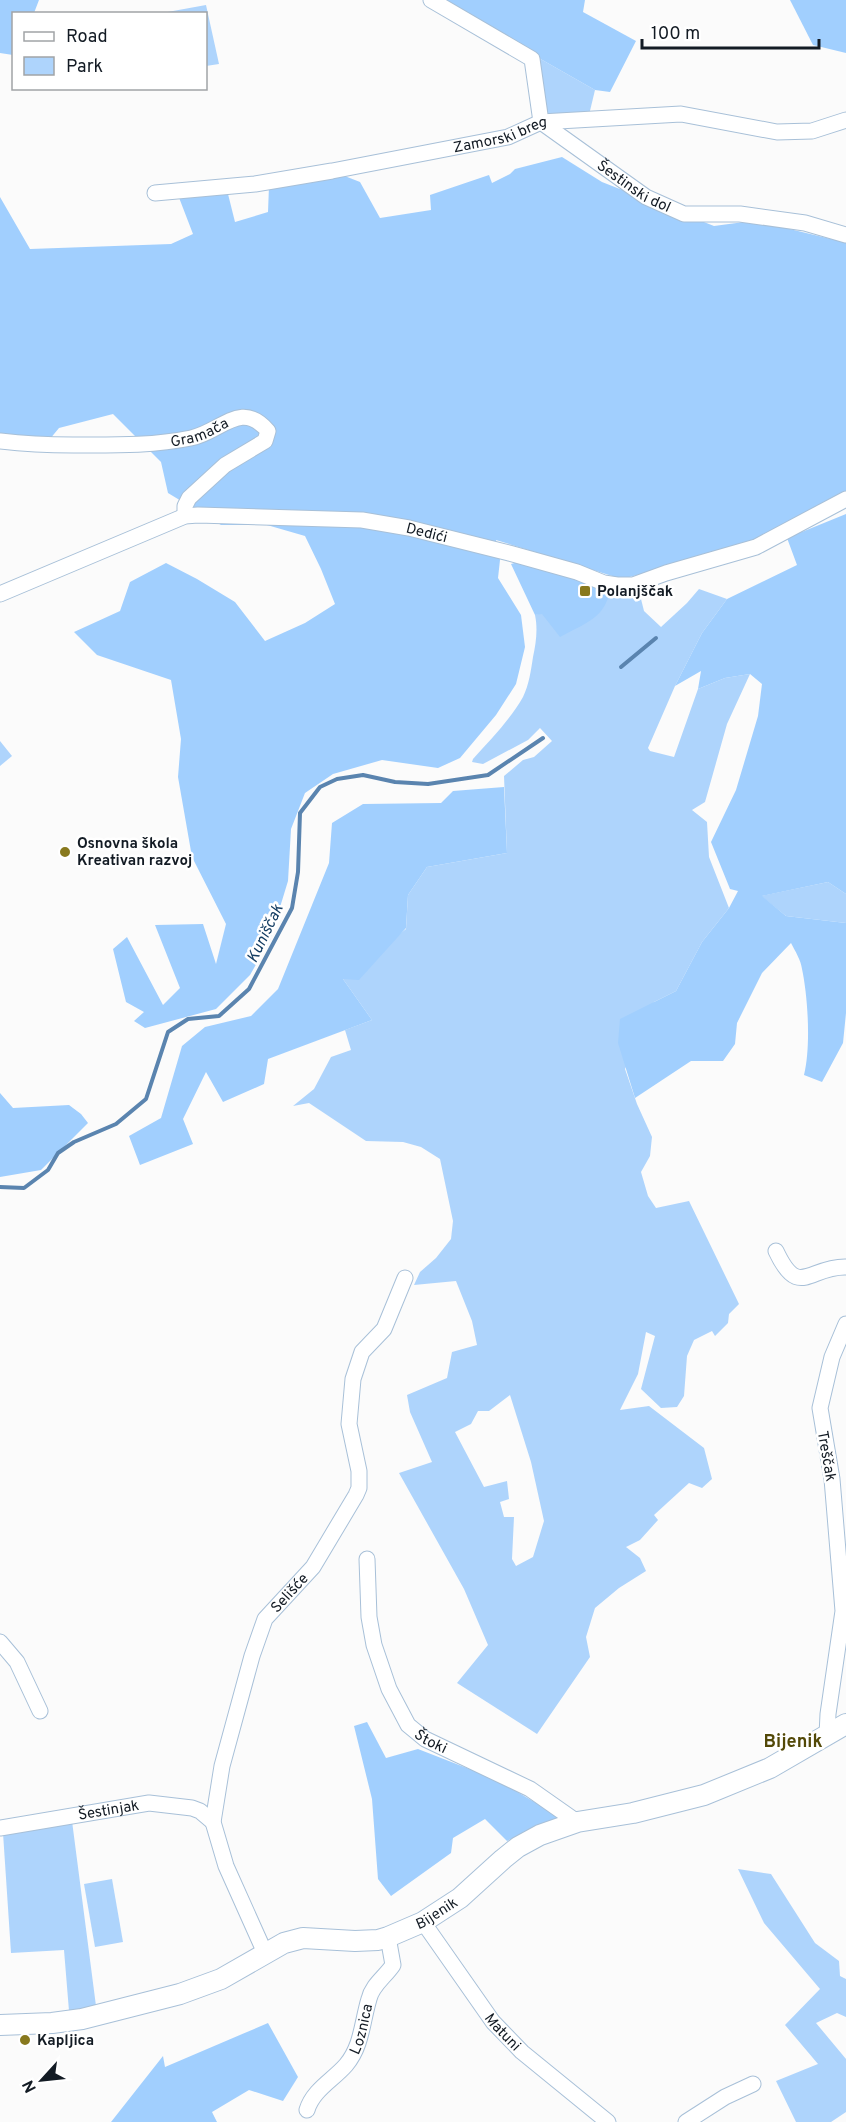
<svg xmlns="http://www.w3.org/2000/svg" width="846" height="2122" viewBox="0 0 846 2122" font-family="Overpass,sans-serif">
<rect width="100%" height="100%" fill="#fbfbfb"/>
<g fill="#aed4fc" fill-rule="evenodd">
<path d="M206,5L219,64L206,66V14L162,13Z"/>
<path d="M537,57L595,90L589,115L545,118Z"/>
<path d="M699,589L727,599L702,633L675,686L648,748L650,751L674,757L698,689L725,678L750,674L727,724L705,802L692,810L707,822L709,857L729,908L702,942L676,991L654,1002L625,1069L637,1104L652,1137L650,1156L641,1172L648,1196L656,1208L689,1201L739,1304L729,1314L728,1323L715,1336L712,1331L694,1340L687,1356L684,1396L677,1407L661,1408L641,1389L655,1336L646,1332L638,1374L620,1410L649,1406L704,1448L712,1479L702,1488L689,1483L654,1515L658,1520L640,1540L626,1547L640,1558L646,1571L619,1588L595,1608L586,1637L590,1657L537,1734L457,1683L488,1645L464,1589L399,1473L432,1462L410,1412L407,1395L447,1378L452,1352L477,1345L472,1321L456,1281L414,1285L420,1272L436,1258L451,1239L453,1221L440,1159L421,1147L403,1142L366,1141L309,1103L293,1106L314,1089L331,1057L351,1050L345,1030L372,1020L343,979L406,929L408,895L427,867L507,853L504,776L523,760L534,757L552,741L540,728L528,740L483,764L472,762L473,759C490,740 510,720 523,697C529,685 531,670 533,657C536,643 538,629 535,615L610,590L627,594L639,591L644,611L661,627L687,603ZM510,1395L531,1462L544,1521L533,1557L516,1566L512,1559L514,1517H504L500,1502L509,1499L507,1481L484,1487L455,1432L471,1424L478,1411H489Z"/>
<path d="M0,741L12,756L0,766Z"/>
<path d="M828,882L846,894V923L786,916L761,896Z"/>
<path d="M72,1821L96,2006L69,2011L64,1950L11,1953L3,1833Z"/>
<path d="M738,1869L771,1874L815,1943L839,1961L840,1976L846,1979V2017L837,2013L816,2023L846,2059V2112L831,2122H796L776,2081L818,2064L785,2025L820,1989L764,1923Z"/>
<path d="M112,1879L123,1942L95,1947L84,1884Z"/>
</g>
<g fill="#a1cffe">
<path d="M0,0H39L34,13L14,14L13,55L0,53Z"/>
<path d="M437,0H585L583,12L636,41L610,92L595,90Z"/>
<path d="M790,0H846V53L813,45Z"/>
<path d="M562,157L602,182L714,226L744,222L765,223L835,240L846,238V494L746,546L622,579L496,540L500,560L498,578L521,615L525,647L516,684L496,715L460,758L438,768L382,760L333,774L305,793L291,829L288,881L270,940L250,975L216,1009L145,1028L134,1021L144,1012L126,1002L113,949L127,937L163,1005L180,988L155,925L203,924L216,964L226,924L192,857L178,777L181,739L171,680L97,655L74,632L120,611L130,582L166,563L197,579L235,602L265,641L305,623L335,604L321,569L305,536L267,525H221L168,493L161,462L113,414L59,428L40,451L0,439V197L30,249L171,244L193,234L178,195L227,190L235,222L268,212L269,186L337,173L360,182L380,218L431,210L430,195L489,175L492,183L510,174L515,169Z"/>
<path d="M846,514V894L828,882L762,896L786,916L846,923V1013L843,1043L822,1082L804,1075C811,1047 808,997 802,969C801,960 795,951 791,943L762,973L737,1023L735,1044L723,1061H691L635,1098L618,1043L620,1019L676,991L702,942L729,908L738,891L730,889L711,842L736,790L758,716L762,684L750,674L725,678L698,689L701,671L675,686L702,633L727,599L797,565L787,538Z"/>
<path d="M518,562L553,569L610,590C605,619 583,624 560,637L542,614L535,615L511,564Z"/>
<path d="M504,787L507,853L427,867L408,895L406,928L359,980L343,979L372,1020L268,1059L264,1084L223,1102L206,1072L183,1119L193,1144L140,1165L129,1136L161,1118L182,1046L205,1027L251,1016L278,989L329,863L332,823L363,804L441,803L453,791Z"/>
<path d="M0,1093L13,1108L69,1105L81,1114L88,1123L41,1170L0,1177Z"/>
<path d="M367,1722L386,1758L418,1749L495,1779L560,1817L507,1841L485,1819L453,1838L451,1853L391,1896L378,1879L372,1799L354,1726Z"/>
<path d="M268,2023L298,2077L283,2101L249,2090L212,2112L217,2122H111L163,2056L165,2067Z"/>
</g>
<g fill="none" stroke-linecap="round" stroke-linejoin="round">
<g stroke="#5a84af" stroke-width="4">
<path d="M621,667L656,638"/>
<path d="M0,1187L24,1188L48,1170L58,1153L74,1142L116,1124L146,1099L168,1032L188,1019L219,1016L249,989L292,908L298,872L300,813L320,787L337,779L363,775L395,782L428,784L488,775L543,738"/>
</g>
<g stroke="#a8c0d8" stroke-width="17">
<g id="minor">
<path id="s1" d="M431,0L532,59L541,122L646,197L684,214H740L805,223L846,235"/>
<path id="s2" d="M155,193L255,184L332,171L508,137L541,122L681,114L777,132L812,131L846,120"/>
<path id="s3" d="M0,441C25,444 48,445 73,445C113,445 152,446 191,438C221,432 241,399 268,431L265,441L225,465L189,498L185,506V516"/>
<path id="s4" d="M0,594L185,516L198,515L362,520L409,528L509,553L577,572L604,583L617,585H633L666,573L756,547L846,499"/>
<path d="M776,1251C799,1300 809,1266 846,1267"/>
<path id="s5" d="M367,1559L369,1617L374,1645L389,1689L408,1725L425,1739L530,1789L577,1822"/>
<path d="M0,1642L17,1662L40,1711"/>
<path d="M827,1735L828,1714L843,1611L832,1479L820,1408L832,1357L846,1324"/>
<path id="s6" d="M0,1828L149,1803L192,1808L200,1811L213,1822"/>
<path id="s7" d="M423,1922L493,2022L522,2052L608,2122"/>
<path id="s8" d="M265,1953L226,1866L213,1822L222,1766L252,1656L265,1619L313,1567L356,1495L359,1488V1471L349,1424L353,1379L362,1352L384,1329L405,1278"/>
<path id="s9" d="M307,2110C313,2090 333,2080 346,2065C362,2046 362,2022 369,1999C372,1985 385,1977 393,1965L388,1937"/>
<path d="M686,2122L725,2097L753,2084"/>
</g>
</g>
<g stroke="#a8c0d8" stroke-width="22">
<g id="major">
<path id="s10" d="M0,2025L52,2023L82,2019L180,1994L221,1979L284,1943L303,1938L355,1941L378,1940L388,1937L423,1922L460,1898L503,1859L518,1847L540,1835L577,1822L633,1813L704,1795L770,1768L846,1724"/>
</g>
</g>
<use href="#minor" stroke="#fff" stroke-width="15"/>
<use href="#major" stroke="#fff" stroke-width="20"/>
</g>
<g fill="#88791e" stroke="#fff" stroke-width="2">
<rect x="579" y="585" width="12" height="12" rx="3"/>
<circle cx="65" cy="852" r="6"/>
<circle cx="25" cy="2040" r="6"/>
</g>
<g text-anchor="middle" stroke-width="5" stroke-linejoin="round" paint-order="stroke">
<g font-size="15" fill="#131b24" stroke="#fff">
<text dy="5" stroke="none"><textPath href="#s2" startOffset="351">Zamorski breg</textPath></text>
<text dy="5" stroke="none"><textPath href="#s1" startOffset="294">Šestinski dol</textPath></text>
<text dy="5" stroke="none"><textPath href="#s3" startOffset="201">Gramača</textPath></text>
<text dy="5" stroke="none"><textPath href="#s4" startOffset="444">Dedići</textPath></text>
<text transform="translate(827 1456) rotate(80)" y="5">Treščak</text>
<text dy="5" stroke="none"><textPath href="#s8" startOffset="387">Selišće</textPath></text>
<text dy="5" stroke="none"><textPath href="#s5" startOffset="202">Štoki</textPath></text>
<text dy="5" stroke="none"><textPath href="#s6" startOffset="110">Šestinjak</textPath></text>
<text dy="5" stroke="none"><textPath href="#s10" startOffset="459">Bijenik</textPath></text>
<text dy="5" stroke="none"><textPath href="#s9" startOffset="100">Loznica</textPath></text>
<text dy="5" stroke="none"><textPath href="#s7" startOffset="136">Matuni</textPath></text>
</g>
<g font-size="15" font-weight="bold" fill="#131b24" stroke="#fff" text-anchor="start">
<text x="597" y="596">Polanjščak</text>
<text x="77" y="848">Osnovna škola<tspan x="77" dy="17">Kreativan razvoj</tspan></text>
<text x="37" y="2045">Kapljica</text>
</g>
<g font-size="16" font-style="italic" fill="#163f64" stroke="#fff">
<text transform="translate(264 933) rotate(-64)" y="6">Kuniščak</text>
</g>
<g font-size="18" font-weight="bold" fill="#534908" stroke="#fff">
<text x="793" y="1747">Bijenik</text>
</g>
</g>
<rect x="12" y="12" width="195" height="78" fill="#ffffff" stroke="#a1a4a7" stroke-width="1.5"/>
<rect x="24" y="32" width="30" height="9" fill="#ffffff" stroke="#a1a4a7" stroke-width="1.5"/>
<text x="66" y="42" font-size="18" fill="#131b24">Road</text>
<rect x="24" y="57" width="30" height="18" fill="#aed4fc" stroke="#a1a4a7" stroke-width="1.5"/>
<text x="66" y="72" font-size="18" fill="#131b24">Park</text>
<g transform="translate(42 2080) rotate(243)" stroke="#ffffff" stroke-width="4.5" paint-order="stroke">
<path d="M0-4.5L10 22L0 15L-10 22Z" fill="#131b24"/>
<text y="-9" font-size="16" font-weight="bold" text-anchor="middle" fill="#131b24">N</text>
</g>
<path d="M642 39v9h177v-9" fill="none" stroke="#131b24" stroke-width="3"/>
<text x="651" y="39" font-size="18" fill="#131b24" stroke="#ffffff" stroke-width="4.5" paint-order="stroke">100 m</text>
</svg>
